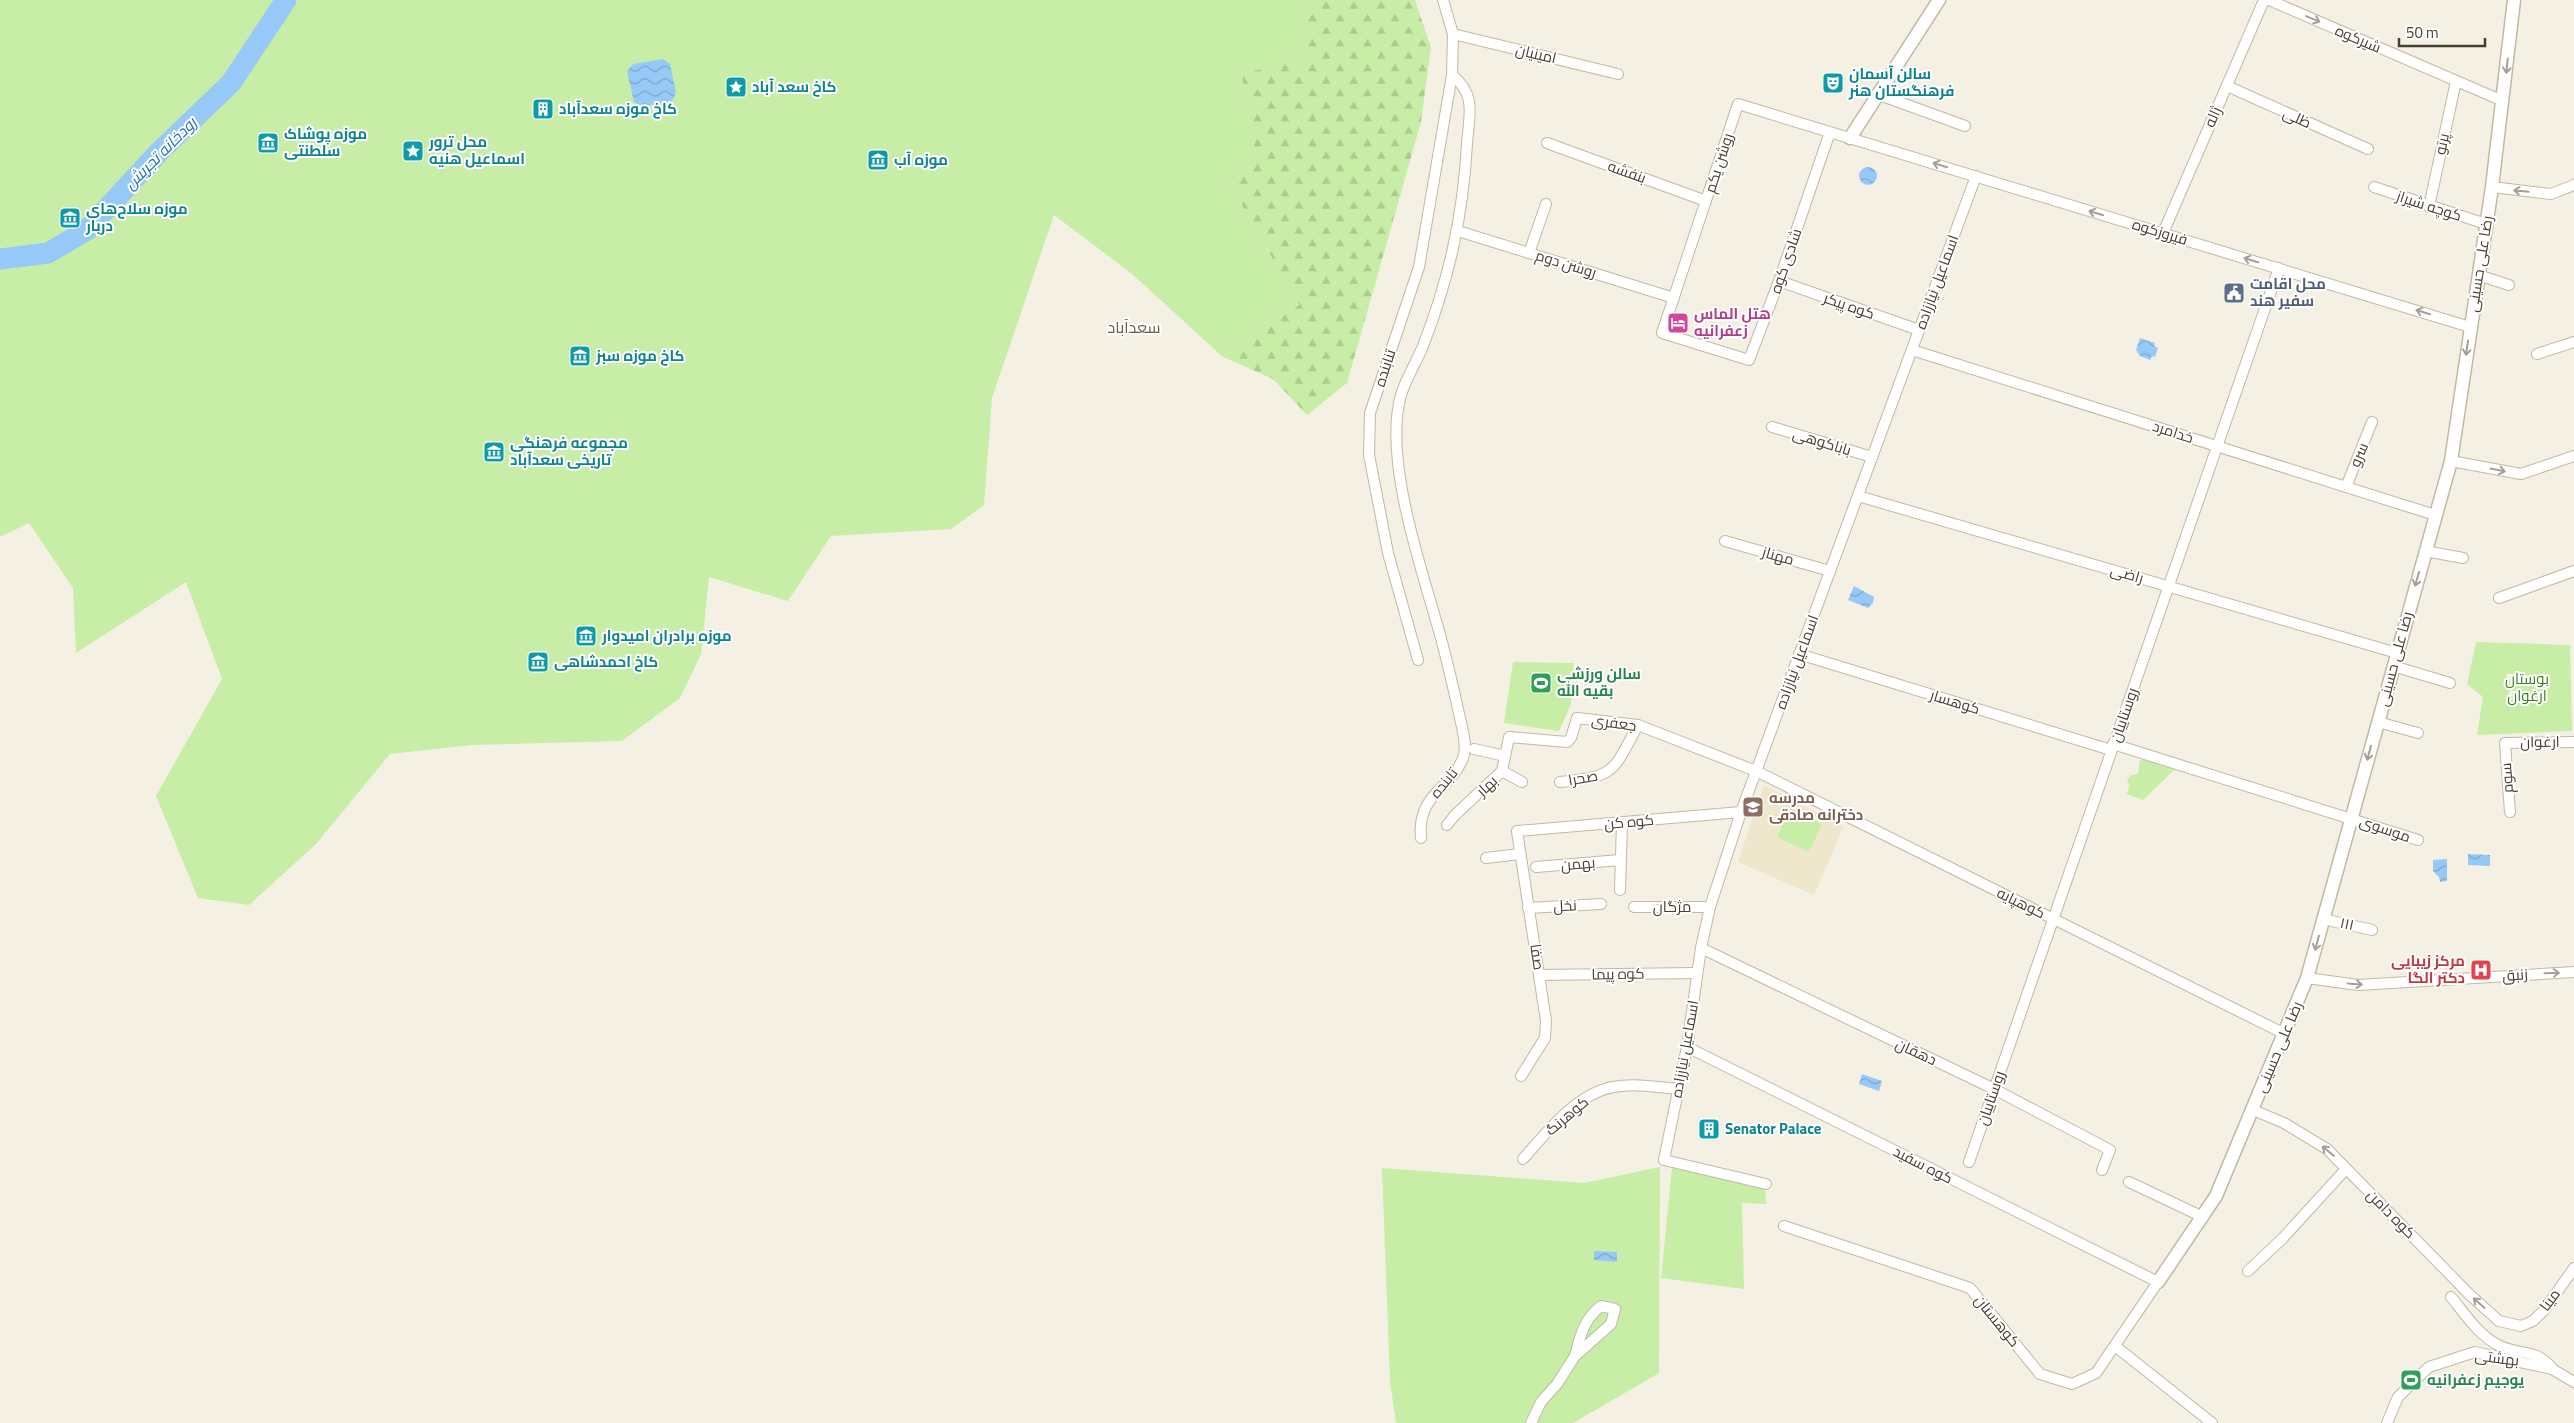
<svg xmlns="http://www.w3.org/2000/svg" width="2574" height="1423" viewBox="0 0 2574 1423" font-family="'Titillium Web',Cairo,sans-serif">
<defs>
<pattern id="forest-firs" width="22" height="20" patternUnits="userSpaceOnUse" patternTransform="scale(1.25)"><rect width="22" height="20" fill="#c7eda6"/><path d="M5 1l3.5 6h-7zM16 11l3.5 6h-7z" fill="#accc8f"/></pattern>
<pattern id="water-waves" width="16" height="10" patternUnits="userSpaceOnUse" patternTransform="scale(1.25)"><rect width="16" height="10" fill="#97c9f8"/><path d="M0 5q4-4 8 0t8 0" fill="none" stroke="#7da5c9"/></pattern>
</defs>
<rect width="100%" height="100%" fill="#f4f0e3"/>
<path fill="#eee7cb" d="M1764,785L1844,826L1814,895L1738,862Z"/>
<path fill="url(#forest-firs)" d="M1307,0H1415L1431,47L1421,122L1347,383L1307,415L1273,379L1223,357L1299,305L1231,186L1255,151L1241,73L1305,60Z"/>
<g fill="#c7eda6">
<path d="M0,0H1307L1306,60L1241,73L1255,151L1231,186L1299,305L1223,357L1131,273L1054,215L992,398L984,505L951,529L831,536L788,601L709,577L701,654L680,698L622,741L472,745L390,754L316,844L249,905L198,898L156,796L222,679L186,582L76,653L73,588L29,523L0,537Z"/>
<path d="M2476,642L2570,645L2572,731L2477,735L2483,697L2467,684Z"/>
<path d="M1513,662L1574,663L1571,704L1559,731L1504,723Z"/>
<path d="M2140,760L2179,765L2143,800L2126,794L2130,786L2127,781L2131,775L2138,774Z"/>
<path d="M1790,809L1822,824L1809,852L1777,837Z"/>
<path d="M1660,1167L1659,1373L1573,1423H1396L1390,1381L1382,1168L1584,1183Z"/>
<path d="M1672,1168L1765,1187L1766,1204L1742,1203L1744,1289L1661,1278Z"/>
</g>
<g fill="url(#water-waves)">
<path d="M663,59L670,64L676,93L672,101L642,107L634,102L627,71L633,64Z"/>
<circle cx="1868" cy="176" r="9"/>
<path d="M2140,338L2155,343L2154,346L2158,348L2155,357L2152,356L2150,360L2140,356L2136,350Z"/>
<path d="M1854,586L1874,597L1873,603L1868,608L1848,600Z"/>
<path d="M2468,854L2490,855V866L2468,865Z"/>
<path d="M2447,859V881L2440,882L2439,877L2433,871V860Z"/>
<path d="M1862,1074L1882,1081L1879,1091L1859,1084Z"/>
<path d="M1594,1251L1617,1252V1262L1594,1260Z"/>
</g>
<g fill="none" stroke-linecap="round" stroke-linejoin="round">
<path stroke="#97c9f8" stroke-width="21" d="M0,259L48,253L87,230L160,151L231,83L286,0"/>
<g stroke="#c0b9a4" stroke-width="12">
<g id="minor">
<path d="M2269,0L2503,101"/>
<path d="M1453,34L1618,74"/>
<path d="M2227,86L2368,149"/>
<path d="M1877,94L1965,126"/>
<path d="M1830,132L1779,281L1749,360L1662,333L1738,104C1982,178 2226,252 2470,327"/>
<path d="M1547,143L1706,201"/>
<path d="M2374,187L2486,224"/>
<path d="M2492,187L2551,194L2574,185"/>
<path d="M2429,207L2456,81"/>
<path d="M1458,231L1674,298"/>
<path d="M2163,233L2264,0"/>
<path d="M1529,253L1546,204"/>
<path d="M2478,275L2509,285"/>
<path d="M1779,281L1919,330"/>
<path d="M1912,350L2435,515"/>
<path d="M2537,354L2574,342"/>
<path d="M1772,427L1872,457"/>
<path d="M2451,461L2521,474L2574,456"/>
<path d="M2346,487L2372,422"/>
<path d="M1858,496L2397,653"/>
<path d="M1725,541L1830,571"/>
<path d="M2425,551L2463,558"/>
<path d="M2499,598L2574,571"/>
<path d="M1799,654L2111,750"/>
<path d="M1418,660L1388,553L1376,491L1369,455L1370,413L1419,267L1452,75L1453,34L1443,0"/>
<path d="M2393,666L2450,683"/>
<path d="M2378,722L2418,733"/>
<path d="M2113,744L2418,840"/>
<path d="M1474,749L1505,756"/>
<path d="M1502,771L1522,782"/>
<path d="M1560,782C1616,776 1612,773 1638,725"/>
<path d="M2510,812L2505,743L2574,742"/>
<path d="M1447,825L1455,815L1502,771L1509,737L1567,742L1571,738L1577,718L1638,725L1756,771L2285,1034"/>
<path d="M1421,838C1417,793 1450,791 1463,758C1467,749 1464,737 1462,727C1455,695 1448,663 1439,631C1421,567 1383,458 1401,395C1406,378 1416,363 1423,346C1449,279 1463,216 1467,144C1469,115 1477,95 1452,75"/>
<path d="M1486,858L1520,854"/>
<path d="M1536,867L1620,860"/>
<path d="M1620,890L1622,823"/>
<path d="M1634,907H1710"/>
<path d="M1528,908L1601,904"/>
<path d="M2323,919L2372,930"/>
<path d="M1701,948L1994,1089L2110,1150L2102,1170"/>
<path d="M1539,975L1697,973"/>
<path d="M2307,978L2358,985L2574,972"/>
<path d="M1687,1047L2158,1282L2096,1373L2072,1384L2040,1374L1970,1288L1784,1226"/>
<path d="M1521,1076L1545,1038L1546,1021L1517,831L1741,812"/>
<path d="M2253,1110L2284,1123L2327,1149L2470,1295L2499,1321L2521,1326L2533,1321L2545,1309L2574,1268"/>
<path d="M1523,1159C1547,1132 1576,1094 1613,1087C1634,1083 1657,1087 1678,1089"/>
<path d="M1969,1162L2279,268"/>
<path d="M2129,1182L2203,1217"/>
<path d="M1766,1184L1664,1160L1687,1047L1701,948L1710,907L1741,812L1976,176"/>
<path d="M2248,1271L2283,1238L2346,1169"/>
<path d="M2451,1297C2465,1314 2479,1336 2500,1346C2521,1356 2533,1347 2552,1368"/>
<path d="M2115,1346L2212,1423"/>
<path d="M1531,1423L1541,1402L1557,1384L1575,1356L1611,1324L1615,1309L1601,1306C1584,1319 1580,1336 1575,1356"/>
<path d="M2387,1423L2398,1397L2429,1367L2475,1352L2552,1369L2574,1382"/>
</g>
</g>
<g stroke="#c0b9a4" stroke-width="15">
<g id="tertiary">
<path d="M1850,138L1939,0"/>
<path d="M2158,1282L2216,1196L2307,978L2451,461L2492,187L2514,0"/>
</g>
</g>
<use href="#minor" stroke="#fff" stroke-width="10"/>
<use href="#tertiary" stroke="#fff" stroke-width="12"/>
</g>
<defs><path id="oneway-shaft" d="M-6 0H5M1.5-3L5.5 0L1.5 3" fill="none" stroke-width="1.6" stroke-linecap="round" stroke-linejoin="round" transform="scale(1.25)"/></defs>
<g stroke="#a2a098">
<use href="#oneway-shaft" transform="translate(2313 19) rotate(23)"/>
<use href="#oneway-shaft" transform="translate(2507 66) rotate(96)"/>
<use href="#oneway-shaft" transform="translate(1940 165) rotate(-163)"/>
<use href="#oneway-shaft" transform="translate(2521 191) rotate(-174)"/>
<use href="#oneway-shaft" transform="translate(2096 213) rotate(-163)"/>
<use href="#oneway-shaft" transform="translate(2251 260) rotate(-163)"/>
<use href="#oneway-shaft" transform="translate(2423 312) rotate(-163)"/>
<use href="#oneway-shaft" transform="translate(2467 348) rotate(98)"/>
<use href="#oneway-shaft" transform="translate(2498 470) rotate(11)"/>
<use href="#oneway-shaft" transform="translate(2417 579) rotate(106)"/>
<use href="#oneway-shaft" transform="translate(2369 753) rotate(105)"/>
<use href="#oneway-shaft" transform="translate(2317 943) rotate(105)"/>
<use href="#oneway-shaft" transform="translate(2552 973) rotate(-2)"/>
<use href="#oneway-shaft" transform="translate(2355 984) rotate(4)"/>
<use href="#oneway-shaft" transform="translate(2328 1151) rotate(-140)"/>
<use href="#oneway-shaft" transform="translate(2479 1303) rotate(-139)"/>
</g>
<defs>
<g id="theatre-square" transform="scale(1.125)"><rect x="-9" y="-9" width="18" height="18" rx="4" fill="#0f9aa8" stroke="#fff"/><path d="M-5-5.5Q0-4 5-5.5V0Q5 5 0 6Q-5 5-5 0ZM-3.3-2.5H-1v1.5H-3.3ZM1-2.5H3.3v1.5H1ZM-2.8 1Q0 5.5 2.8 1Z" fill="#fff"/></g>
<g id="sight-square" transform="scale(1.125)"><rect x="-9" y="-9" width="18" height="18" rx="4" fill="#0f9aa8" stroke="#fff"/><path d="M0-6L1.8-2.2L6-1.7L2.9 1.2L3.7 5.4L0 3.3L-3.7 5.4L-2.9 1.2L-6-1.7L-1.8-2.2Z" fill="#fff"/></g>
<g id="building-square" transform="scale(1.125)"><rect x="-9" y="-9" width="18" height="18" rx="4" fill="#0f9aa8" stroke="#fff"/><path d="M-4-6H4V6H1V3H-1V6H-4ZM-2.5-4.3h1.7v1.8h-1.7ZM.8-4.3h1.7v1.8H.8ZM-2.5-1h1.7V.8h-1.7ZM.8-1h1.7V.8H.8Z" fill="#fff"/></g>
<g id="museum-square" transform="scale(1.125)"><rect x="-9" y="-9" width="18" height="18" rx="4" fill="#0f9aa8" stroke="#fff"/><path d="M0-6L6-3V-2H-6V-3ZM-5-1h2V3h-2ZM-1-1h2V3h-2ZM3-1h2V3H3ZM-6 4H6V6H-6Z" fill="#fff"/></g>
<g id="civic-square" transform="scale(1.125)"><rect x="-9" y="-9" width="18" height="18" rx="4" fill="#5c6f8a" stroke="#fff"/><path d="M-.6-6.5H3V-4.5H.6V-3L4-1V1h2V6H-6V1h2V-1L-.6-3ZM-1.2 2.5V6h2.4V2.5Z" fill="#fff"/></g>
<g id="hotel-square" transform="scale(1.125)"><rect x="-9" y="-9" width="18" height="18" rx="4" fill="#d1479c" stroke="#fff"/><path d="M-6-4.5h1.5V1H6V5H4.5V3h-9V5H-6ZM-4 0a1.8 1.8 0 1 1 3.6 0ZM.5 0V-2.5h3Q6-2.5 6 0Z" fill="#fff"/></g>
<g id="stadium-square" transform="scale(1.125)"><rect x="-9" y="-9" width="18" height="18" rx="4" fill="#2e9e5b" stroke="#fff"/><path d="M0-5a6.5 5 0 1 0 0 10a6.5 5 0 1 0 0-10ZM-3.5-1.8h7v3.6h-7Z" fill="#fff"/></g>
<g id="school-square" transform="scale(1.125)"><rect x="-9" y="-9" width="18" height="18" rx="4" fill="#8d6e63" stroke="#fff"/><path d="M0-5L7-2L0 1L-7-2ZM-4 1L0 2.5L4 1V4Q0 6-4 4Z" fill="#fff"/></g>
<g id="hospital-square" transform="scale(1.125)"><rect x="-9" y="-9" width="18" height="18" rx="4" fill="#e0444e" stroke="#fff"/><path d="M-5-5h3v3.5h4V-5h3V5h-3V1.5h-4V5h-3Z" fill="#fff"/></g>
</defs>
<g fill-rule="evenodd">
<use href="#theatre-square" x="1833" y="83"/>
<use href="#sight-square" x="736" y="87"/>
<use href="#building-square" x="543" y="109"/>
<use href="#museum-square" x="268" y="143"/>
<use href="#sight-square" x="413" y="151"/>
<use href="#museum-square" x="878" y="160"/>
<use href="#museum-square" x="70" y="218"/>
<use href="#civic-square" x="2234" y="293"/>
<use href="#hotel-square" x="1678" y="323"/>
<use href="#museum-square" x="580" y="356"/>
<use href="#museum-square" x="494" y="452"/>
<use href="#museum-square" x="586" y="636"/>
<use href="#museum-square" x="538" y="662"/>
<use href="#stadium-square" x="1541" y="683"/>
<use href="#school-square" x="1753" y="807"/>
<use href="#hospital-square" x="2481" y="970"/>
<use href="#building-square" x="1709" y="1129"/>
<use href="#stadium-square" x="2411" y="1380"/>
</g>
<g text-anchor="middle" stroke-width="4" stroke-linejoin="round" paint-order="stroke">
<g font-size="15" fill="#464032" stroke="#fff">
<text transform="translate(2358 39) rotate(23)" y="5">شیرکوه</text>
<text transform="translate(1536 54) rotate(13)" y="5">امینیان</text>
<text transform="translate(2213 117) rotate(-66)" y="5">ژاله</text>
<text transform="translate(2297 118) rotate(24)" y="5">ظلی</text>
<text transform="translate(2442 144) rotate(-78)" y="5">پرتو</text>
<text transform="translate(1719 163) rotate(-72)" y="5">روشن یکم</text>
<text transform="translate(1627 172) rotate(20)" y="5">بنفشه</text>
<text transform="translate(2429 206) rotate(18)" y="5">کوچه شیراز</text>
<text transform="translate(2160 232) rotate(17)" y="5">فیروزکوه</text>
<text transform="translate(1786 261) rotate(-71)" y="5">شادی کوه</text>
<text transform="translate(1566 264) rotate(17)" y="5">روشن دوم</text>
<text transform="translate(2480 264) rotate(-81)" y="5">رضا علی حسینی</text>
<text transform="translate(1937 282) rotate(-70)" y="5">اسماعیل نیاززاده</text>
<text transform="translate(1849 306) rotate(19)" y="5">کوه پیکر</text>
<text transform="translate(1385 368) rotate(-72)" y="5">تنابنده</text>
<text transform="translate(2173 432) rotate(18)" y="5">خدامرد</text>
<text transform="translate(1822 442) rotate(17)" y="5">باباکوهی</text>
<text transform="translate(2359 455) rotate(-67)" y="5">سرو</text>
<text transform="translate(1778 556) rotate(16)" y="5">مهناز</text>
<text transform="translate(2127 574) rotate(16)" y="5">راضی</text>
<text transform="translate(2395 659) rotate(-75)" y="5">رضا علی حسینی</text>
<text transform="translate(1797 662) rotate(-70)" y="5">اسماعیل نیاززاده</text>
<text transform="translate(1955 702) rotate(17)" y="5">کوهسار</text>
<text transform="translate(2124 715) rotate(-71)" y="5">روستاییان</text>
<text transform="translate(1614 723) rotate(8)" y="5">جعفری</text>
<text transform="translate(2540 742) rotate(-1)" y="5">ارغوان</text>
<text transform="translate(1583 778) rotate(-10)" y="5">صحرا</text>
<text transform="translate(2507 778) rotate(-94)" y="5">سوم</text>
<text transform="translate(1444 783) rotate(-51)" y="5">تابنده</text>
<text transform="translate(1487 786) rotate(-43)" y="5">بهار</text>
<text transform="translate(1629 822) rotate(-5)" y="5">کوه کن</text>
<text transform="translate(2385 829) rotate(19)" y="5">موسوی</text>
<text transform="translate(1578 864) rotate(-5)" y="5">بهمن</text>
<text transform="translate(2021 903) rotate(26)" y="5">کوهپایه</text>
<text transform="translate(1565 906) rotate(-3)" y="5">نخل</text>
<text x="1672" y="912">مژگان</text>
<text transform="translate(2347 924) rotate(12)" y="5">۱۱۱</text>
<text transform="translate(1537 957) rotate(82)" y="5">صفا</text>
<text transform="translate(1618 974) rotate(-1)" y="5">کوه پیما</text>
<text transform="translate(2515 975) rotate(-4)" y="5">زنبق</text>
<text transform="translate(2279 1047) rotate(-67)" y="5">رضا علی حسینی</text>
<text transform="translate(1685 1049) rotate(-80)" y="5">اسماعیل نیاززاده</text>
<text transform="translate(1916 1052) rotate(25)" y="5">دهقان</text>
<text transform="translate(1991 1098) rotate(-71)" y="5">روستاییان</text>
<text transform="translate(1567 1116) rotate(-40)" y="5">کوهرنگ</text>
<text transform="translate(1923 1165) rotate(27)" y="5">کوه سفید</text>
<text transform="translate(2391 1214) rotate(45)" y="5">کوه دامن</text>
<text transform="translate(2550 1300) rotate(-53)" y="5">مینا</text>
<text transform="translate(1997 1321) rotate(51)" y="5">کوهستان</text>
<text transform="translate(2497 1358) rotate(7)" y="5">بهشتی</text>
</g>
<g font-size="15" font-weight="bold" fill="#0d838f" stroke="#fff" text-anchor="start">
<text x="1849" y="79">سالن آسمان<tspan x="1849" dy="17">فرهنگستان هنر</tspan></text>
<text x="752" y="92">کاخ سعد آباد</text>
<text x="559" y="114">کاخ موزه سعدآباد</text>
<text x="284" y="139">موزه پوشاک<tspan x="284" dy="17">سلطنتی</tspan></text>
<text x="429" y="147">محل ترور<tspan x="429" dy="17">اسماعیل هنیه</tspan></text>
<text x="894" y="165">موزه آب</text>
<text x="86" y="214">موزه سلاح‌های<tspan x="86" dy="17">دربار</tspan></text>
<text x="596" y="361">کاخ موزه سبز</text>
<text x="510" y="448">مجموعه فرهنگی<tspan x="510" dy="17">تاریخی سعدآباد</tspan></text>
<text x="602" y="641">موزه برادران امیدوار</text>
<text x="554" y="667">کاخ احمدشاهی</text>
<text x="1725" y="1134">Senator Palace</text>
</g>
<g font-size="15" font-weight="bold" fill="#4e5e75" stroke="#fff" text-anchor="start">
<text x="2250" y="289">محل اقامت<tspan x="2250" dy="17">سفیر هند</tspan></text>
</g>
<g font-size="15" font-weight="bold" fill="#b23c85" stroke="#fff" text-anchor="start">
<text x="1694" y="319">هتل الماس<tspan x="1694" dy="17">زعفرانیه</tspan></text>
</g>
<g font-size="15" font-weight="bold" fill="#27864d" stroke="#fff" text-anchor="start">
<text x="1557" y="679">سالن ورزشی<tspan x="1557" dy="17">بقیه الله</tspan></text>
<text x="2427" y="1385">یوجیم زعفرانیه</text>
</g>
<g font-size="15" fill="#3c7d20" stroke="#fff">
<text x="2527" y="684">بوستان<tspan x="2527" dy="17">ارغوان</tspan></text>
</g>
<g font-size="15" font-weight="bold" fill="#785e54" stroke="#fff" text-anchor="start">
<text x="1769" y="803">مدرسه<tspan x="1769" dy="17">دخترانه صادقی</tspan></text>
</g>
<g font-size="15" font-weight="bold" fill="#be3a42" stroke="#fff" text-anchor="end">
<text x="2465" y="966">مرکز زیبایی<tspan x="2465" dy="17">دکتر الگا</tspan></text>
</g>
<g font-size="16" font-style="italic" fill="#206ebd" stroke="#fff">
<text transform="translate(160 153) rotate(-45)" y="6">رودخانه تجریش</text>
</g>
<g font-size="16" fill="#6a5f48" stroke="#fff">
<text x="1134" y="333">سعدآباد</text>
</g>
</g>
<path d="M2399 38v8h86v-8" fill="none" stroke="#464032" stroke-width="2.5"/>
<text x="2406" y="38" font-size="15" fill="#464032" stroke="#ffffff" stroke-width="4" paint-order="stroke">50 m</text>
</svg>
